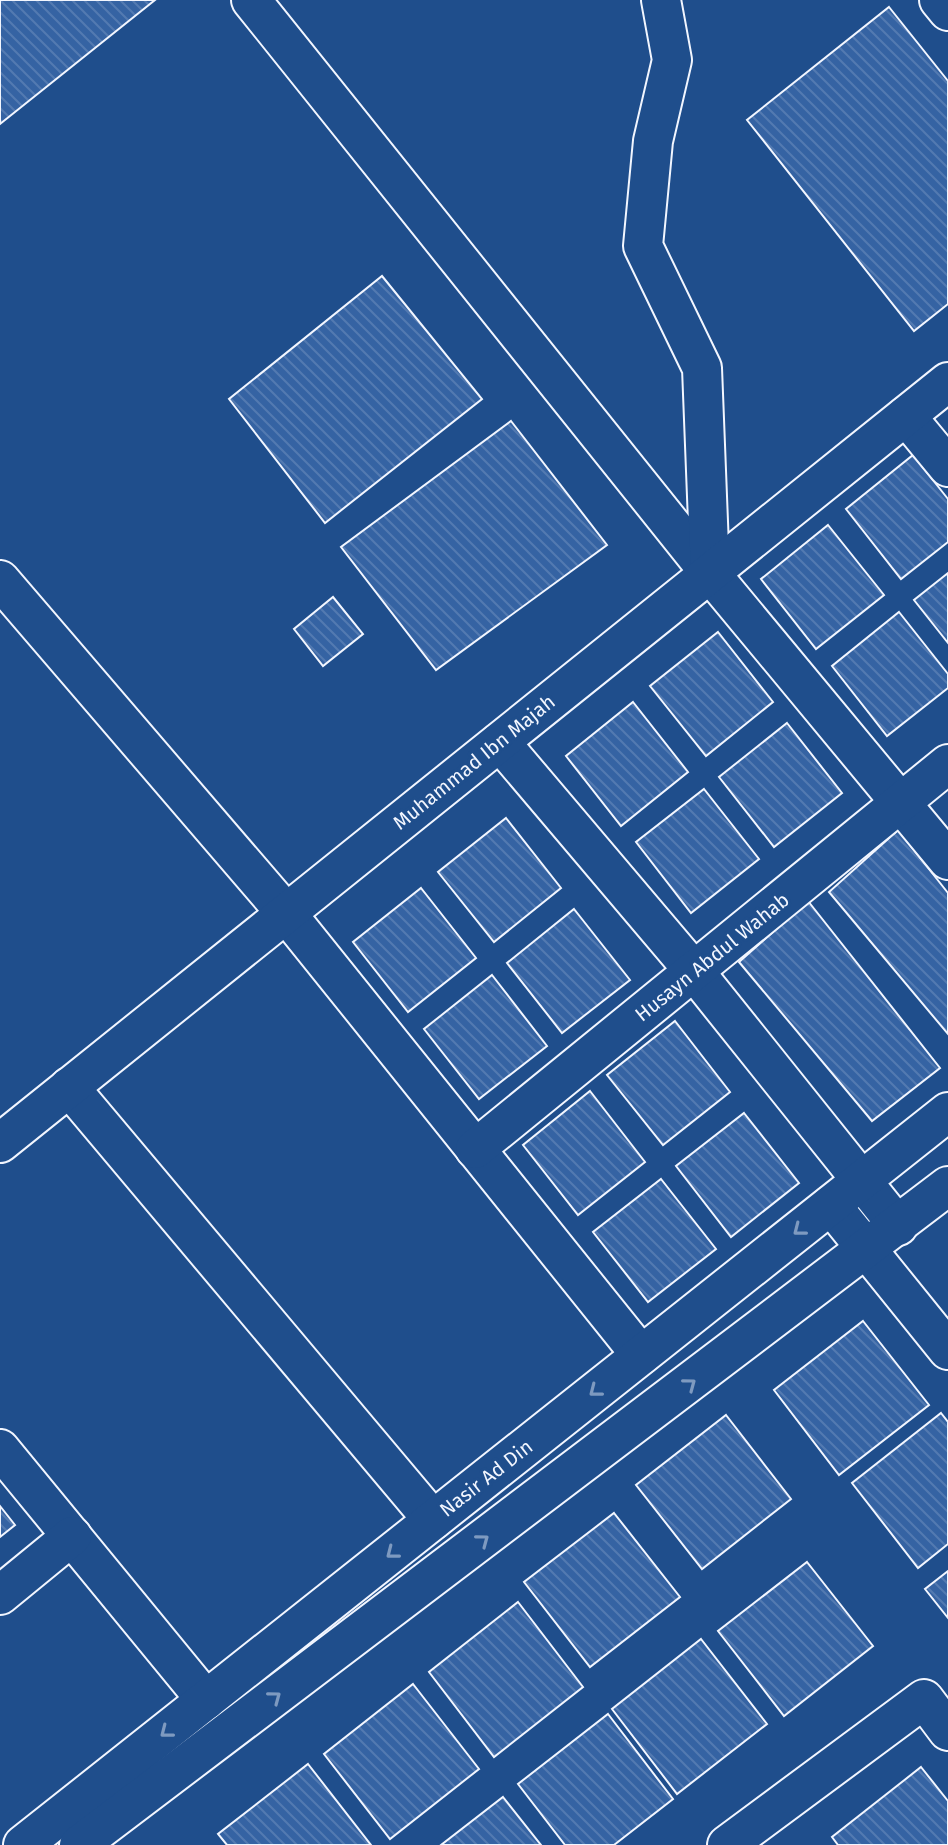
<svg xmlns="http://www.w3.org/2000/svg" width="948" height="1845" viewBox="0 0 948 1845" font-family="'Fira Sans',sans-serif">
<defs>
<pattern id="building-back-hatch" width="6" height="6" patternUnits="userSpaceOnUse" patternTransform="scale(2)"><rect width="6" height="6" fill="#3563a3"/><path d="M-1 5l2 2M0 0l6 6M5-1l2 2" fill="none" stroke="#537ab1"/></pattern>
</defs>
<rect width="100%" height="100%" fill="#1f4e8c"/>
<g fill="url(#building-back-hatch)" stroke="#f2f6ff" stroke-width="2">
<path d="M0,0H155L0,124Z"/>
<path d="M889,7L948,81V304L914,331L747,120Z"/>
<path d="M382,276L482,399L325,523L229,399Z"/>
<path d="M511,421L607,545L436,670L341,547Z"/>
<path d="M913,455L948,499V542L901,579L846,509Z"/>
<path d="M828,525L884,595L816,649L761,579Z"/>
<path d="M948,573V643L914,600Z"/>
<path d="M333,597L363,634L323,666L294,629Z"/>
<path d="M899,612L948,674V688L887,736L832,666Z"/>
<path d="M718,632L773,702L706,756L650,686Z"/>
<path d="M633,702L688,772L621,826L566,756Z"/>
<path d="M787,723L842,793L774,847L719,777Z"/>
<path d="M704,789L759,859L691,913L636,842Z"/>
<path d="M506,818L561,888L494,942L438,872Z"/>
<path d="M898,830L948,893V1034L829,892Z"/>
<path d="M421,888L476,958L408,1012L353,942Z"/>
<path d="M808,901L940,1068L872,1121L739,962Z"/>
<path d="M574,909L630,980L562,1033L507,963Z"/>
<path d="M492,975L547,1046L479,1099L424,1029Z"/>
<path d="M675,1021L730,1092L663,1145L607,1075Z"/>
<path d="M590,1091L645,1162L578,1215L523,1145Z"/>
<path d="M744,1113L799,1183L731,1237L676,1166Z"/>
<path d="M661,1179L716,1249L648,1302L593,1232Z"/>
<path d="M863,1321L929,1405L839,1475L774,1390Z"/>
<path d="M941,1413L948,1422V1544L918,1568L852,1483Z"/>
<path d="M726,1415L791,1499L702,1569L636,1485Z"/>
<path d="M0,1506L15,1525L0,1537Z"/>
<path d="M614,1513L680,1597L590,1667L524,1582Z"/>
<path d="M807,1562L873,1646L784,1716L718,1631Z"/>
<path d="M948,1571V1618L925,1589Z"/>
<path d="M518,1602L583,1687L494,1757L429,1672Z"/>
<path d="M701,1639L767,1724L677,1794L612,1709Z"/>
<path d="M413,1684L479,1769L390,1839L324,1754Z"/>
<path d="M608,1714L673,1799L614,1845H565L518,1784Z"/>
<path d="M308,1764L371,1845H227L218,1834Z"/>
<path d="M921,1767L948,1801V1845H838L832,1837Z"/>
<path d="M503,1797L541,1845H441Z"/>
</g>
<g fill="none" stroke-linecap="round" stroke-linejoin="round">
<g stroke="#f2f6ff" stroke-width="42">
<g id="minor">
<path d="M251,0L710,573L948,860"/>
<path d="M661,0L672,60L653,141L643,246L702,368L710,573"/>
<path d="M939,0L948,11"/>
<path d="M906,416L948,467"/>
<path d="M0,580L286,913L641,1355"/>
<path d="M500,742L694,971L898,1226"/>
<path d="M69,1087L433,1520"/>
<path d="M0,1143L948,382"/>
<path d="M475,1149L948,764"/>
<path d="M831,1205L948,1350"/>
<path d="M0,1449L206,1700"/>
<path d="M0,1595L72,1536"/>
<path d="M23,1845L948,1112"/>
<path d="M79,1845L948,1186"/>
<path d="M727,1845L924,1699L948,1731"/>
</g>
</g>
<use href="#minor" stroke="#1f4e8c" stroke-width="38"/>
</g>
<defs><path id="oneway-chevron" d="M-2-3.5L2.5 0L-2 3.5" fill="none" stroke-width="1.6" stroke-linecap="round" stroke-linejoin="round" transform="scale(2)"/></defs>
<g stroke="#7e9ac0">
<use href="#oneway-chevron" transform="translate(799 1230) rotate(142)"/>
<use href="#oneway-chevron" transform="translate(690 1384) rotate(-37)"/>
<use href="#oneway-chevron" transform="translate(595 1391) rotate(142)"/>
<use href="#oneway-chevron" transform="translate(483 1540) rotate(-37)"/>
<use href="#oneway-chevron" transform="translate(392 1553) rotate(142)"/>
<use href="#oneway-chevron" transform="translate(275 1697) rotate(-37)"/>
<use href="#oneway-chevron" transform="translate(166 1732) rotate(142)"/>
</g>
<g text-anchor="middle" stroke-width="6" stroke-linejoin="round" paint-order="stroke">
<g font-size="20" fill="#f2f6ff" stroke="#1f4e8c">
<text transform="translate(474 762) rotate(-39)" y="7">Muhammad Ibn Majah</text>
<text transform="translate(712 957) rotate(-39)" y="7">Husayn Abdul Wahab</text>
<text transform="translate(486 1478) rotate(-38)" y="7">Nasir Ad Din</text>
</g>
</g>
</svg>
